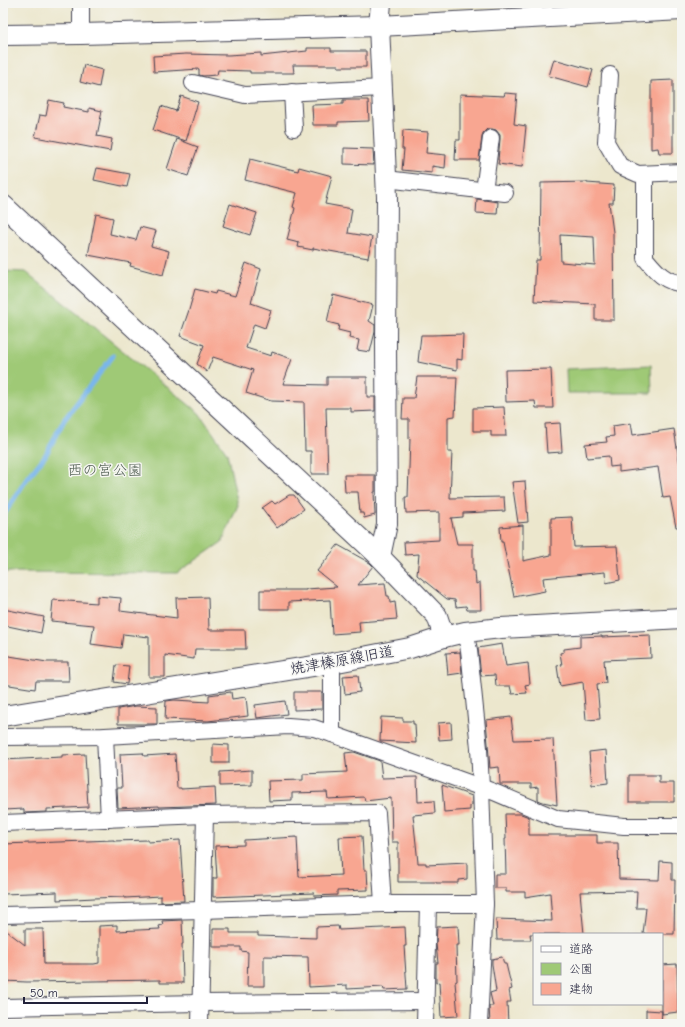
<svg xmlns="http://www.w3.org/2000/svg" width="685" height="1027" viewBox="0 0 685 1027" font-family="'Comic Neue','Klee One',sans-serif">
<rect width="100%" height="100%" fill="#f6f6f2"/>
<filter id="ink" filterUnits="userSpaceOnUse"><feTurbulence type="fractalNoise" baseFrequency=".025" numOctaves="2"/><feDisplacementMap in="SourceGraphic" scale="8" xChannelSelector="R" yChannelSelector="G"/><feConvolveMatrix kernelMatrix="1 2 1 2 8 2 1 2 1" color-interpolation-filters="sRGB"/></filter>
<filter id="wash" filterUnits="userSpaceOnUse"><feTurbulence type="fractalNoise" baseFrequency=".012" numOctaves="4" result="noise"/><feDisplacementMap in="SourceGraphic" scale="16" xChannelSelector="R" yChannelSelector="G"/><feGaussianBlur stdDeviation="0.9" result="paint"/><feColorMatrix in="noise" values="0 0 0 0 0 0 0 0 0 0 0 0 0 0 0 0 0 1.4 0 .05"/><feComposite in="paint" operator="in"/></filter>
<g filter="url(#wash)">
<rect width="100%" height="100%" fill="#ece7cd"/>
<g fill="#9fc976" stroke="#607658">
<path d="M3,271L26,272L199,413L227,453L238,505L222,542L177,573L3,572Z"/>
<path d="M651,365L652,393H567L566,369Z"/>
</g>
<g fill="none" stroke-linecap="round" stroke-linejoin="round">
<path stroke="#79b6ec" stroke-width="5" d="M3,516L26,480L45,456L64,420L102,370L113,356"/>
</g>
<g id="blocks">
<g fill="#f8a691" fill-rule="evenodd">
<path d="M307,48H331V51H366V67H338V65H293L294,73H250V71L218,70L217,75L203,76L199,75V69L154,72L153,56L186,54L228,55L261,53V56L307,51Z"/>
<path d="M554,59L593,70L588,87L549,76Z"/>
<path d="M84,65L102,70L99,87L80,82Z"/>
<path d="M673,80V153H659L658,148L651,149V81Z"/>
<path d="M505,93L517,94L514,124L526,126L522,167L498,164L499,160H498L500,139V135L496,130L492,129H487L483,133L482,137L479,160H455L456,140H460V94L504,96Z"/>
<path d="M181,96L198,102L186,141L153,130L161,106L176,111Z"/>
<path d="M49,100L64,103L63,107L89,112V108L102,111L97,136L112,139L110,151L35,137L40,115L46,116Z"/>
<path d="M343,100H368L369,121L338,122V125H313L312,105L343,104Z"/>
<path d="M403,130L428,132L426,153L446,155L445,168L432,166V173L402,170L404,149H402Z"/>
<path d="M177,139L198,147L188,176L167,169Z"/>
<path d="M344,148L373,149L374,165L344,164Z"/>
<path d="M250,159L298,171L299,167L332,176L325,204L352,209L348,233L372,237L368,258L313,248V250L298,247L299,243L287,240L295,208L293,207L297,193L245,180Z"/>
<path d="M97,168L130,174L127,187L94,180Z"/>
<path d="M587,182V183L614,185L613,203H609L613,232L614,320H595V304L534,301L536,260H540L541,183ZM560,235L594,237L595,265L561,262Z"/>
<path d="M477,199L498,202L497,214L476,213Z"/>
<path d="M230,204L257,213L250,235L223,226Z"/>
<path d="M96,214L113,218L110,234L136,240L140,227L156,231L151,246L169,251L163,275L130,266L131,263L88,255Z"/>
<path d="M246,263L261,269L251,303L271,310L265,328L254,324L246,348L271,356L272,352L292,359L283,384L327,385V377H367V397H375V411L351,412V408H326L328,474H311V451H305L304,402L271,401L246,393L253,370L213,357L207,372L197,364L204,345L180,336L189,310L195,289L215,294L216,291L235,296Z"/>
<path d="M333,295L373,305L369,321L375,325V332L370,352L357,350L359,340L349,338L350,333L338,330L339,325L327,322Z"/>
<path d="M463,334L462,360L457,359V370L418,362L421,335H432Z"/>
<path d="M551,369L553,408H536L535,401L506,402L505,370Z"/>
<path d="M417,377H457L455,416L448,417V452H452L450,498L504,497L505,511L463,513V517L451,518L457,544H473V571H475L476,584L480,582L481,610H467L466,606L456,607L455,600L447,599L417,575L419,554L405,555L404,542L439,540V512L406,513L405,497H408L410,439H409V419H402L403,398H414Z"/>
<path d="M504,407L506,436H491V431H473V408Z"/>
<path d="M560,423L562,452L547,453L545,424Z"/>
<path d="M631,423L633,435L674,429L682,479V527H676L670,497L663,498L658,467L619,472V466L610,467L609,456L587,458L585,444L607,442L606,437L614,436L613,426Z"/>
<path d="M344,475H375V492H374L375,515L364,518L363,513H360L358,492H345Z"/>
<path d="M525,481L528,522L518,523L512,482Z"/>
<path d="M289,495H294L304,509L277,528L262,508L272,501L275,504Z"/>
<path d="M572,517L574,547L617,546L620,580L606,583L605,572L543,578L545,591L514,597L503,542H501L500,527L523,525V561L551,555V518Z"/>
<path d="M338,545L370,563L373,566L358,585L385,583L387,596H389L390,603L395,602L397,619L359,622L360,632L332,634L330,600L289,602V609H260V590H306V589L337,587L317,571Z"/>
<path d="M97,596L121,598L120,611L177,618L176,598L208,597L209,630H245L246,649H195L194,659L165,655V677H149V637L123,634L121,648L91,644L94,625L51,621L53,600L97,603Z"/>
<path d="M3,609L44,617L41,633L3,625Z"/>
<path d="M650,635L651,658L604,660L606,683L597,684L600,719L586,720L583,682L560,686L557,666L562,665L560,653L564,652V649L580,647V637L602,636V637Z"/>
<path d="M502,644L506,666L528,663L530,684L525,685L527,693L512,694L510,686H496L495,675L481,676L478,648Z"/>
<path d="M460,652L462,673L448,675L446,653Z"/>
<path d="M3,655L47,662H68L69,681H36L35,689L3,684Z"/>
<path d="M116,665L129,666L127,684L114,682Z"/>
<path d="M358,675L360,692L345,694L343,676Z"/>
<path d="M231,692L232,699L246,697L248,716L208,721L165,719L166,701L174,700L209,702V695Z"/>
<path d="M294,692H322V709L294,710Z"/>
<path d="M285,701L287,714L257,718L255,705Z"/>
<path d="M136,706L157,707V724H118V709Z"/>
<path d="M381,717L403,718V721H413V724H415L416,743L380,741Z"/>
<path d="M511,717L514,740L553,739L557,805L543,802L538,800V787L531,788V784H500L499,767L490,768L486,720Z"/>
<path d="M451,722L452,739L439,740L438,723Z"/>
<path d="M213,744L229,745V763H213Z"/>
<path d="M606,750L608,783L592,785L589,752Z"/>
<path d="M354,752L380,761L382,778L417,777L418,802L434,801L435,813L413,815L418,863H426V865L467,863V879L458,880V883H436V882H398V842H392L391,798L365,801L364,797L328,799L327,792L292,793V800L269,801L268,781L303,780V774L347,772L345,753Z"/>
<path d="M143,753L144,756L175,754L177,788H181V789L215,787L216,805L159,807V806L118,808L117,788H122L120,754Z"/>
<path d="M85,754L88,807L47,809V812L24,813V809L3,810V760L62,757V755Z"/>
<path d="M252,770V785L220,786V772Z"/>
<path d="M629,775H659V783H674V802H629Z"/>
<path d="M442,785L472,796V805L470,806V810L444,812Z"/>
<path d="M505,814H521L529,817V835H597V843H618L619,879L659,880L660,861L672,862V880H675L674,934H643L646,908H636L637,891L580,892L584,934H530L531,940H497L496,919L552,921L550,893L525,897V892H506V888H495V874H506L505,839H506Z"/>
<path d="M362,836L364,870H367L368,890L337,891V895L314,896V893L213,897V878H217L215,846L244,845V840L297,837L299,877L341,875L339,837Z"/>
<path d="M114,840V841L148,840V842L180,840L184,901L161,902V896L125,898V897L94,898L57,900V892L3,894V844Z"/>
<path d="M182,920L183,944H182L183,983H160V980L27,982L3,981V928L25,945V929H43L44,964H94L99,963V926L117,925V931L160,929L159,926L163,925L162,921Z"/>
<path d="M338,926L339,930L405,927L406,946H404L407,989L384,990L383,987L347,989V985L309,987L308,957L264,956V986H247L248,952L241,951V947H213V929H230V933H258V936L316,938V927Z"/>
<path d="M458,926L459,945H456L457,981L455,982L458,1016L441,1017L439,982L436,983V963H438L436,944L437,927Z"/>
<path d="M502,957L504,964H506L512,989L509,990L511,1002H507L508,1024H490L489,1006H493L490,993L496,991L492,964V959Z"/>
<path d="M677,964L678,1012L662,1014V965Z"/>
<path d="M646,1010L662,1011L661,1024H646Z"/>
</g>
</g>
</g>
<g filter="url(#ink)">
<use href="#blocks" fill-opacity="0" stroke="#404051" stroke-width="1"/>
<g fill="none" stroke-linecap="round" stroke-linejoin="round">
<g stroke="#404051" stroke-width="18">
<g id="minor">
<path d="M81,3V34"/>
<path d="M610,75L606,142L620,166L638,174L682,172"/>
<path d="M193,83L245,95L382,88"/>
<path d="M292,92L294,128"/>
<path d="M645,174V258C655,270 665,283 682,283"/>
<path d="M386,179L505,193"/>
<path d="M484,191L491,138"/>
<path d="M465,632L469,650L479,748L481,787L485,904L479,1024"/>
<path d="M332,663V734"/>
<path d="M105,736L109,819"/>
<path d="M3,737L105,736L288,726L314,728L332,734L494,792L558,819L624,826H682"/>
<path d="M3,823L205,815L377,813L383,904H485"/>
<path d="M3,915L203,910L383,904"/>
<path d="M3,1007L200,1003L426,1001"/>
<path d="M200,1024L205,815"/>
<path d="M425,1024L428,904"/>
</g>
</g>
<g stroke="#404051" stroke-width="22">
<g id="tertiary">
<path d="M3,35L81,34L379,26L682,10"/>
<path d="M3,205L380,557L437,616L444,637"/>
<path d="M380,557L387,524L386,344L387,197L379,26L381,3"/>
<path d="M3,716L332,663L410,648L444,637L465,632L501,628L682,618"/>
</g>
</g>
<use href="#minor" stroke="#fff" stroke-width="16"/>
<use href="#tertiary" stroke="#fff" stroke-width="20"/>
</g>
</g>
<g text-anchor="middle" stroke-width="3" stroke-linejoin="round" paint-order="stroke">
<g font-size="15" fill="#4e5c50" stroke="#f6f6f2">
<text x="105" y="475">西の宮公園</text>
</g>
<g font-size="15" fill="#22223b" stroke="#f6f6f2">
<text transform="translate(342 660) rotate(-10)" y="5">焼津榛原線旧道</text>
</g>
</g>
<rect width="685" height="1027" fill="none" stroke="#f6f6f2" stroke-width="16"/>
<rect x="533" y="933" width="130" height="72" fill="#f6f6f2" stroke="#a1a1a9"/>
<rect x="541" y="946" width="20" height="6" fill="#ffffff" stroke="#a1a1a9"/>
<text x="569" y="953" font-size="12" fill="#22223b">道路</text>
<rect x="541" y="963" width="20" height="12" fill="#9fc976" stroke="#a1a1a9"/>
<text x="569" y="973" font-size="12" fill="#22223b">公園</text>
<rect x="541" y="983" width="20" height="12" fill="#f8a691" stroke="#a1a1a9"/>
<text x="569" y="993" font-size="12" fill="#22223b">建物</text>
<path d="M24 997v6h123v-6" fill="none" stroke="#22223b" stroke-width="2"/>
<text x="30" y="997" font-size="12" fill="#22223b" stroke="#f6f6f2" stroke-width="3" paint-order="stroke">50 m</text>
</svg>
